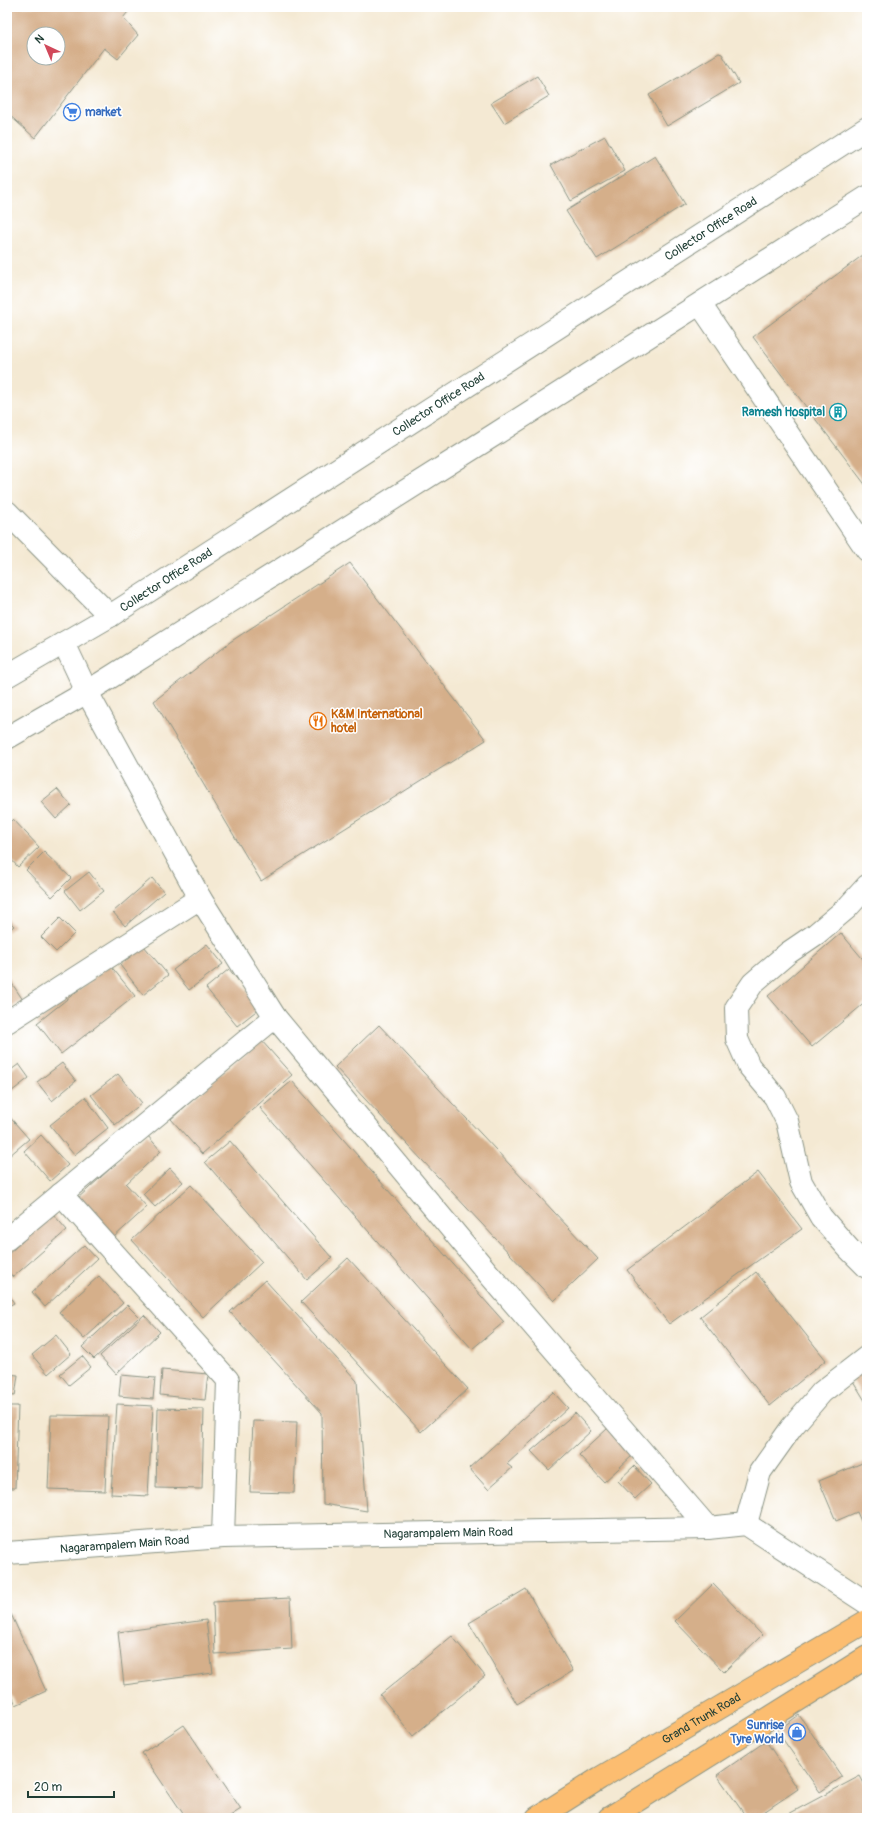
<svg xmlns="http://www.w3.org/2000/svg" width="874" height="1825" viewBox="0 0 874 1825" font-family="Pangolin,sans-serif">
<rect width="100%" height="100%" fill="#fff"/>
<filter id="ink" filterUnits="userSpaceOnUse"><feTurbulence type="fractalNoise" baseFrequency=".025" numOctaves="2"/><feDisplacementMap in="SourceGraphic" scale="8" xChannelSelector="R" yChannelSelector="G"/><feConvolveMatrix kernelMatrix="1 2 1 2 8 2 1 2 1" color-interpolation-filters="sRGB"/></filter>
<filter id="wash" filterUnits="userSpaceOnUse"><feTurbulence type="fractalNoise" baseFrequency=".012" numOctaves="4" result="noise"/><feDisplacementMap in="SourceGraphic" scale="16" xChannelSelector="R" yChannelSelector="G"/><feGaussianBlur stdDeviation="0.9" result="paint"/><feColorMatrix in="noise" values="0 0 0 0 0 0 0 0 0 0 0 0 0 0 0 0 0 1.4 0 .05"/><feComposite in="paint" operator="in"/></filter>
<g filter="url(#wash)">
<rect width="100%" height="100%" fill="#f4e9d3"/>
<g id="blocks">
<g fill="#d5af8a" fill-rule="evenodd">
<path d="M7,7H132L123,18L138,35L118,59L104,48L35,138L7,113ZM34,34H58V58H34Z"/>
<path d="M719,53L722,54L739,83L667,126L649,95Z"/>
<path d="M537,76L549,96L504,123L491,103Z"/>
<path d="M605,136L625,171L571,201L551,165Z"/>
<path d="M655,156L685,204L597,259L566,211Z"/>
<path d="M867,252V487L753,337Z"/>
<path d="M350,563L486,740L261,881L154,701L230,642Z"/>
<path d="M57,789L71,805L56,819L41,802Z"/>
<path d="M13,819L39,847L18,867L7,855V825Z"/>
<path d="M44,852L71,878L52,897L26,870Z"/>
<path d="M89,872L104,891L80,910L65,891Z"/>
<path d="M152,878L164,892L125,926L113,912Z"/>
<path d="M60,918L75,933L56,952L41,937Z"/>
<path d="M7,919L14,926L7,932Z"/>
<path d="M841,933L867,964V1001L812,1047L768,996Z"/>
<path d="M207,944L223,964L189,990L173,970Z"/>
<path d="M144,946L168,975L143,995L120,965Z"/>
<path d="M110,965L135,996L61,1054L37,1023Z"/>
<path d="M229,969L260,1008L237,1026L206,988Z"/>
<path d="M7,976L23,1000L7,1010Z"/>
<path d="M379,1025L598,1259L554,1301L335,1067Z"/>
<path d="M261,1040L292,1075L202,1154L171,1119Z"/>
<path d="M62,1063L76,1081L52,1101L37,1082Z"/>
<path d="M19,1064L29,1078L7,1095V1073Z"/>
<path d="M118,1074L142,1103L115,1125L91,1095Z"/>
<path d="M292,1081L504,1322L472,1349L260,1108Z"/>
<path d="M85,1097L108,1128L74,1155L50,1125Z"/>
<path d="M7,1114L29,1139L9,1156L7,1153Z"/>
<path d="M41,1135L68,1165L50,1181L24,1151Z"/>
<path d="M147,1135L161,1151L126,1184L147,1207L113,1238L77,1199Z"/>
<path d="M230,1141L332,1258L307,1280L205,1162Z"/>
<path d="M170,1168L183,1182L155,1207L143,1194Z"/>
<path d="M758,1172L802,1229L669,1324L627,1270Z"/>
<path d="M191,1185L262,1262L203,1317L132,1240Z"/>
<path d="M53,1214L67,1230L13,1277L7,1270V1255Z"/>
<path d="M84,1245L97,1259L45,1307L32,1292Z"/>
<path d="M348,1258L468,1389L421,1432L301,1302Z"/>
<path d="M756,1272L826,1360L770,1406L700,1317Z"/>
<path d="M99,1276L123,1303L84,1339L59,1312Z"/>
<path d="M265,1280L357,1381L367,1511L323,1504L322,1413L230,1312Z"/>
<path d="M7,1292L14,1303L7,1307Z"/>
<path d="M127,1305L139,1317L94,1359L82,1347Z"/>
<path d="M144,1315L160,1332L116,1374L100,1356Z"/>
<path d="M56,1335L71,1354L48,1374L32,1355Z"/>
<path d="M82,1356L91,1367L69,1385L60,1374Z"/>
<path d="M867,1365V1404L850,1376Z"/>
<path d="M162,1370L208,1374L205,1400L160,1395Z"/>
<path d="M7,1374L18,1375L15,1396L7,1395Z"/>
<path d="M121,1375L155,1378L153,1399L119,1396Z"/>
<path d="M553,1392L568,1408L507,1464L512,1468L488,1489L469,1468Z"/>
<path d="M117,1404L153,1406L148,1496L111,1494Z"/>
<path d="M7,1406H18L15,1488H7Z"/>
<path d="M158,1408L204,1409L202,1489L156,1488Z"/>
<path d="M575,1413L591,1431L549,1470L531,1451Z"/>
<path d="M51,1415L108,1416L105,1491L48,1489Z"/>
<path d="M253,1421L297,1422L294,1493L250,1492Z"/>
<path d="M608,1428L633,1455L604,1482L579,1455Z"/>
<path d="M867,1461V1525L863,1526L857,1512L836,1521L819,1481Z"/>
<path d="M634,1466L651,1484L635,1499L618,1481Z"/>
<path d="M713,1584L762,1635L724,1672L675,1621Z"/>
<path d="M526,1589L573,1671L517,1704L469,1623Z"/>
<path d="M290,1598L292,1649L215,1654L213,1602Z"/>
<path d="M11,1614L46,1691L16,1705L7,1685V1616Z"/>
<path d="M206,1620L213,1673L124,1685L118,1632Z"/>
<path d="M452,1636L485,1676L413,1736L380,1695Z"/>
<path d="M799,1715L842,1777L820,1792L777,1731Z"/>
<path d="M184,1725L241,1809L227,1818H186L142,1753Z"/>
<path d="M766,1741L798,1789L755,1818H747L717,1775Z"/>
<path d="M860,1776L867,1789V1818H781Z"/>
</g>
</g>
</g>
<g filter="url(#ink)">
<use href="#blocks" fill-opacity="0" stroke="#8a9384" stroke-width="1"/>
<g fill="none" stroke-linecap="round" stroke-linejoin="round">
<g stroke="#8a9384" stroke-width="24">
<g id="minor">
<path d="M700,304L867,550"/>
<path d="M7,512L110,616"/>
<path d="M64,643L87,692L200,898L275,1017L488,1273L708,1528"/>
<path id="s1" d="M7,676L110,616L867,128"/>
<path d="M7,738L87,692L494,435L867,197"/>
<path d="M867,886L847,908L816,934L788,953L753,983L736,1008L737,1039L749,1066L775,1097L787,1121L801,1182L821,1217L849,1249L867,1267"/>
<path d="M7,1022L200,898"/>
<path d="M61,1194L228,1380L223,1537"/>
<path d="M7,1239L275,1017"/>
<path d="M746,1524L760,1472L792,1427L822,1392L867,1357"/>
<path id="s2" d="M7,1553L223,1537L708,1528L746,1524L867,1603"/>
</g>
</g>
<g stroke="#8a9384" stroke-width="24">
<g id="major">
<path id="s3" d="M537,1818L600,1778L867,1621"/>
<path d="M609,1818L867,1657"/>
</g>
</g>
<use href="#minor" stroke="#fff" stroke-width="22"/>
<use href="#major" stroke="#fcbd6f" stroke-width="22"/>
</g>
</g>
<defs>
<g id="supermarket-ring" transform="scale(0.9)"><circle r="9.5" fill="#fff" stroke="#3f7fe0" stroke-width="1.5"/><path d="M-6-5.5h2.5l.6 2H6L4.5 2H-2.5L-4.4-4H-6ZM-1.5 3.2a1.3 1.3 0 1 0 .1 0ZM3 3.2a1.3 1.3 0 1 0 .1 0Z" fill="#3f7fe0"/></g>
<g id="building-ring" transform="scale(0.9)"><circle r="9.5" fill="#fff" stroke="#0f9aa8" stroke-width="1.5"/><path d="M-4-6H4V6H1V3H-1V6H-4ZM-2.5-4.3h1.7v1.8h-1.7ZM.8-4.3h1.7v1.8H.8ZM-2.5-1h1.7V.8h-1.7ZM.8-1h1.7V.8H.8Z" fill="#0f9aa8"/></g>
<g id="restaurant-ring" transform="scale(0.9)"><circle r="9.5" fill="#fff" stroke="#e8710a" stroke-width="1.5"/><path d="M-5-6h1v4h1v-4h1v4h1v-4h1v5L-1.5 .5V6h-2V.5L-5-1ZM5-6V6H3V1.5H1.5Q1.5-4 5-6Z" fill="#e8710a"/></g>
<g id="shop-ring" transform="scale(0.9)"><circle r="9.5" fill="#fff" stroke="#3f7fe0" stroke-width="1.5"/><path d="M-5-2.5h2.3a2.7 3.5 0 0 1 5.4 0H5L5.5 6h-11ZM-1.5-2.5h3a1.5 2.3 0 0 0-3 0Z" fill="#3f7fe0"/></g>
</defs>
<g fill-rule="evenodd">
<use href="#supermarket-ring" x="72" y="112"/>
<use href="#building-ring" x="838" y="412"/>
<use href="#restaurant-ring" x="318" y="721"/>
<use href="#shop-ring" x="797" y="1732"/>
</g>
<g text-anchor="middle" stroke-width="3" stroke-linejoin="round" paint-order="stroke">
<g font-size="12" font-weight="bold" fill="#366cbe" stroke="#fff" text-anchor="start">
<text x="85" y="116">market</text>
<text x="784" y="1729" text-anchor="end">Sunrise<tspan x="784" dy="14">Tyre World</tspan></text>
</g>
<g font-size="12" fill="#1f3d34" stroke="#fff">
<text dy="4" stroke="none"><textPath href="#s1" startOffset="834">Collector Office Road</textPath></text>
<text dy="4" stroke="none"><textPath href="#s1" startOffset="510">Collector Office Road</textPath></text>
<text dy="4" stroke="none"><textPath href="#s1" startOffset="186">Collector Office Road</textPath></text>
<text dy="4" stroke="none"><textPath href="#s2" startOffset="442">Nagarampalem Main Road</textPath></text>
<text dy="4" stroke="none"><textPath href="#s2" startOffset="118">Nagarampalem Main Road</textPath></text>
<text dy="4" stroke="none"><textPath href="#s3" startOffset="192">Grand Trunk Road</textPath></text>
</g>
<g font-size="12" font-weight="bold" fill="#0d838f" stroke="#fff" text-anchor="end">
<text x="825" y="416">Ramesh Hospital</text>
</g>
<g font-size="12" font-weight="bold" fill="#c56008" stroke="#fff" text-anchor="start">
<text x="331" y="718">K&amp;M International<tspan x="331" dy="14">hotel</tspan></text>
</g>
</g>
<rect width="874" height="1825" fill="none" stroke="#fff" stroke-width="24"/>
<g transform="translate(46 46) rotate(316)"><circle r="19" fill="#ffffff" stroke="#a5b1ae"/>
<path d="M0-3L7 15L0 10L-7 15Z" fill="#d1495b"/>
<text y="-6" font-size="11" font-weight="bold" text-anchor="middle" fill="#1f3d34">N</text>
</g>
<path d="M28 1791v6h86v-6" fill="none" stroke="#1f3d34" stroke-width="2"/>
<text x="34" y="1791" font-size="12" fill="#1f3d34" stroke="#ffffff" stroke-width="3" paint-order="stroke">20 m</text>
</svg>
